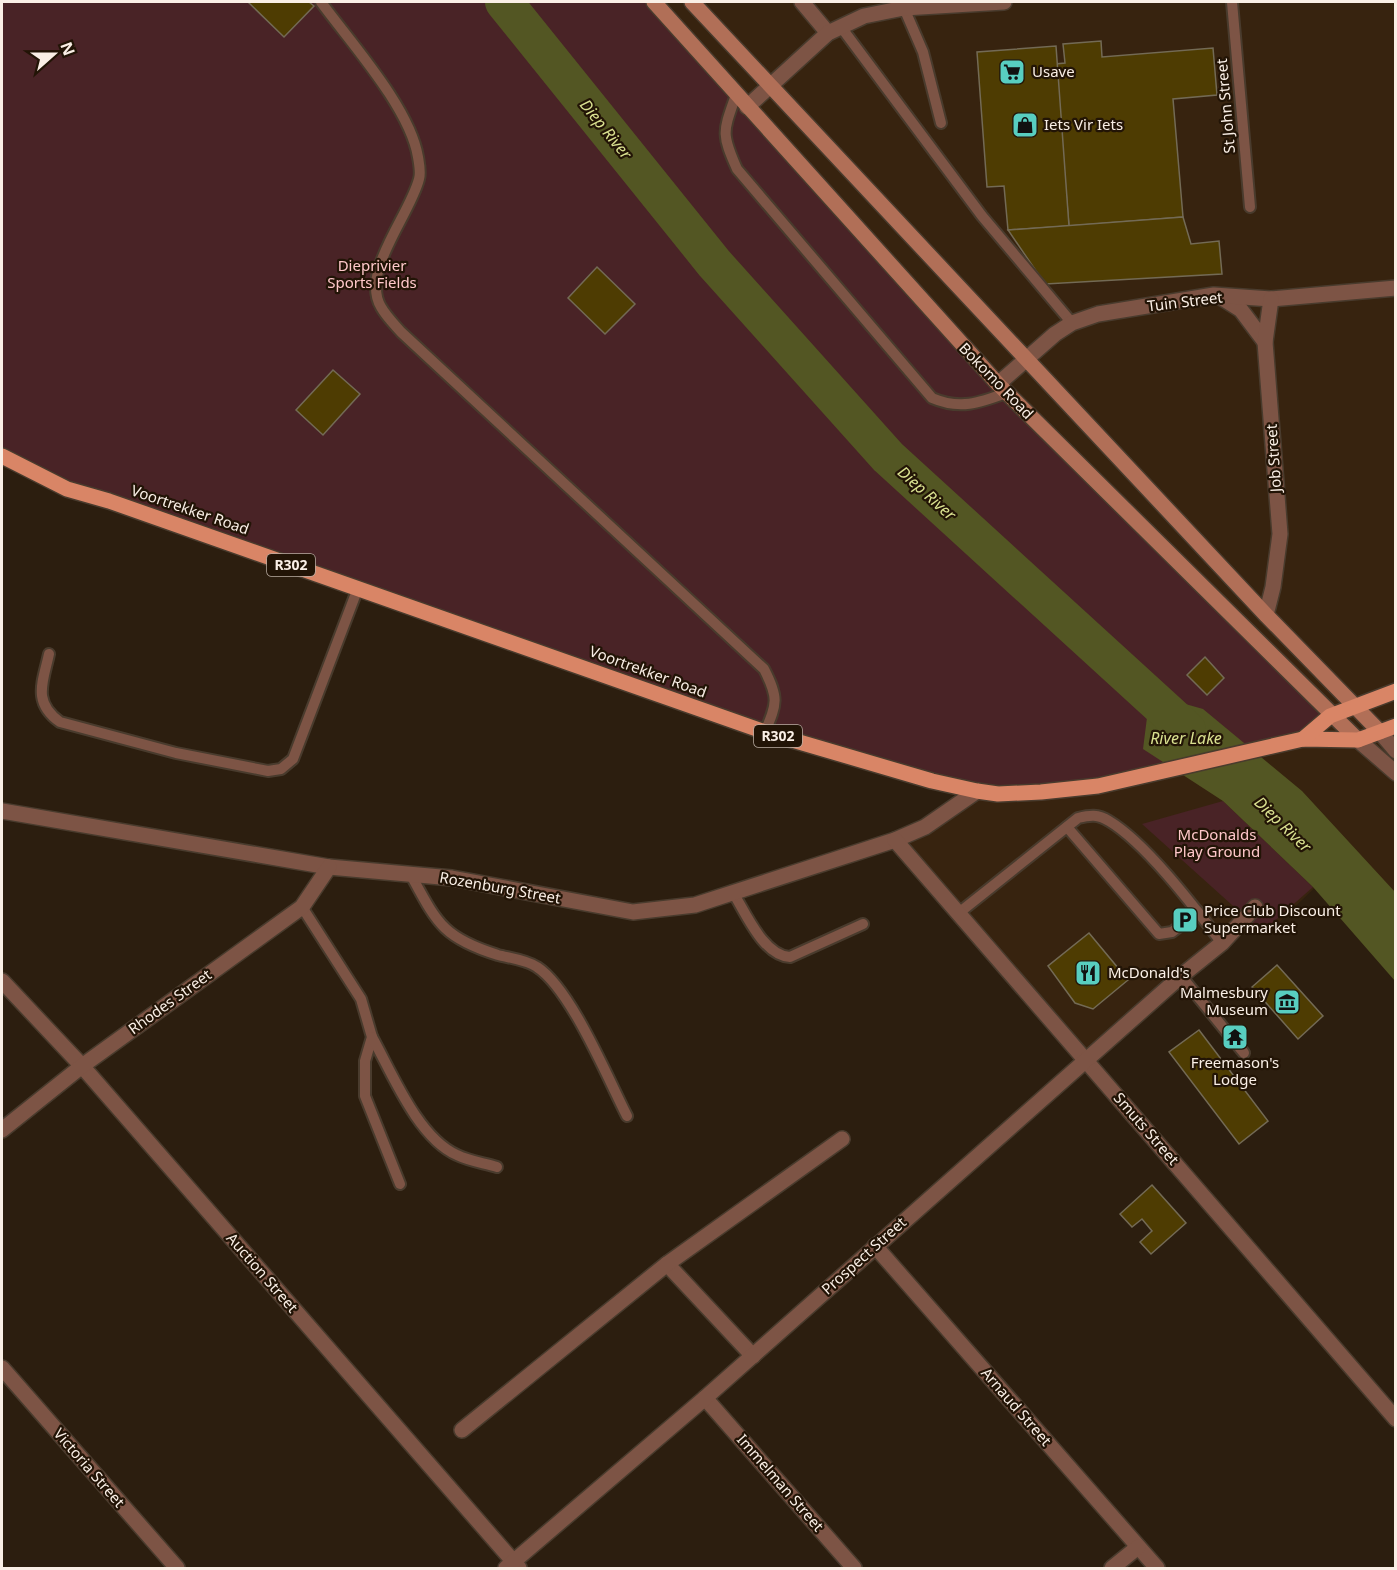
<svg xmlns="http://www.w3.org/2000/svg" width="1397" height="1570" viewBox="0 0 1397 1570" font-family="'Noto Sans',sans-serif">
<rect width="100%" height="100%" fill="#2c1e0f"/>
<path fill="#37230f" d="M654,2H1395V942L1331,872L1266,935L1255,908L1086,1059L895,840L961,804L998,384Z"/>
<g fill="#492326">
<path d="M2,2H654L998,384L1330,716L1303,739L1041,792L932,781L109,501L2,456Z"/>
<path d="M1223,801L1313,887L1262,932L1142,824Z"/>
</g>
<path fill="#535623" d="M1150,694L1203,709L1302,791L1395,892V981L1313,887L1223,801L1143,749Z"/>
<g fill="none" stroke-linecap="round" stroke-linejoin="round">
<path stroke="#535623" stroke-width="38" d="M504,2L714,263L888,457L1187,730"/>
</g>
<g fill="#4e3c02" stroke="#736a55" stroke-width="1.5">
<path d="M248,2H309L314,6L284,37Z"/>
<path d="M1101,41L1102,57L1213,48L1217,95L1173,99L1183,217L1069,226L1055,64L1065,63L1063,44Z"/>
<path d="M1056,46L1069,226L1008,230L1004,186L987,187L977,52Z"/>
<path d="M1183,217L1191,244L1219,241L1222,274L1045,284L1008,230Z"/>
<path d="M597,267L635,304L605,334L568,298Z"/>
<path d="M333,370L360,394L323,435L296,410Z"/>
<path d="M1205,657L1224,678L1207,695L1187,675Z"/>
<path d="M1089,933L1128,980L1093,1009L1075,1003L1048,966Z"/>
<path d="M1277,965L1323,1016L1298,1039L1252,987Z"/>
<path d="M1199,1030L1268,1121L1239,1144L1169,1052Z"/>
<path d="M1152,1185L1186,1223L1151,1254L1140,1242L1152,1231L1142,1219L1132,1227L1120,1214Z"/>
</g>
<g fill="none" stroke-linecap="round" stroke-linejoin="round">
<g stroke="#493b2d" stroke-width="14">
<g id="lane">
<path d="M321,2C351,43 410,108 418,157C419,163 421,173 419,179C410,215 360,272 381,307C386,316 394,324 401,332L764,669C779,698 777,703 765,732"/>
<path d="M1232,2L1250,207"/>
<path d="M904,8L923,52L941,123"/>
<path d="M841,27L982,216L1072,323"/>
<path d="M736,95C723,132 721,133 737,169L932,398C960,410 979,403 1006,393"/>
<path d="M49,654C43,682 32,702 60,722L176,753L268,771L281,769L293,759L358,588"/>
<path d="M1067,827L1159,934L1172,932L1198,912"/>
<path d="M411,875C437,923 443,938 498,955C510,958 527,960 537,967C571,989 608,1079 627,1116"/>
<path d="M732,891C745,911 763,956 790,957L863,924"/>
<path d="M302,907L361,999L372,1037L365,1061V1096L400,1184"/>
<path d="M960,912L1078,818C1090,815 1098,814 1109,821C1146,843 1195,908 1222,943"/>
<path d="M1181,976L1244,1053"/>
<path d="M372,1037C392,1073 418,1138 457,1155C469,1161 484,1163 497,1167"/>
</g>
</g>
<g stroke="#493b2d" stroke-width="18">
<g id="street">
<path d="M802,2L828,33"/>
<path d="M747,107L828,33L864,16L904,8L1004,2"/>
<path d="M1222,298L1241,310L1265,342"/>
<path d="M998,384L1055,334L1072,323L1098,314L1214,295L1271,299L1396,288"/>
<path d="M1266,615L1273,587L1280,534L1265,342L1271,299"/>
<path d="M1380,732L1396,751"/>
<path d="M1358,740L1396,773"/>
<path d="M2,811L329,867L452,878L633,912L695,905L895,840L925,827L977,791"/>
<path d="M895,840L1396,1419"/>
<path d="M2,981L82,1066L519,1568"/>
<path d="M2,1130L82,1066L302,907L329,867"/>
<path d="M875,1246L1157,1568"/>
<path d="M667,1264L753,1356"/>
<path d="M2,1368L177,1568"/>
<path d="M705,1398L854,1568"/>
<path d="M462,1430L667,1264L842,1139"/>
<path d="M506,1568L705,1398L1181,976L1222,943L1255,907"/>
<path d="M1112,1568L1138,1547"/>
</g>
</g>
<g stroke="#493b2d" stroke-width="18">
<g id="secondary">
<path d="M654,2L998,384L1358,740"/>
<path d="M692,2L1266,615L1380,732"/>
</g>
</g>
<g stroke="#493b2d" stroke-width="18">
<g id="primary">
<path d="M2,456L67,489L109,501L765,732L932,781L977,791L998,794L1041,792L1098,786L1303,739L1358,740L1396,726"/>
<path d="M1303,739L1330,716L1396,691"/>
</g>
</g>
<use href="#lane" stroke="#7d5445" stroke-width="10"/>
<use href="#street" stroke="#7d5445" stroke-width="15"/>
<use href="#secondary" stroke="#b16f57" stroke-width="15"/>
<use href="#primary" stroke="#d98566" stroke-width="15"/>
</g>
<defs>
<g id="supermarket-square" transform="scale(1.35)"><rect x="-9" y="-9" width="18" height="18" rx="4" fill="#58cec0" stroke="#221406"/><path d="M-6-5.5h2.5l.6 2H6L4.5 2H-2.5L-4.4-4H-6ZM-1.5 3.2a1.3 1.3 0 1 0 .1 0ZM3 3.2a1.3 1.3 0 1 0 .1 0Z" fill="#111"/></g>
<g id="shop-square" transform="scale(1.35)"><rect x="-9" y="-9" width="18" height="18" rx="4" fill="#58cec0" stroke="#221406"/><path d="M-5-2.5h2.3a2.7 3.5 0 0 1 5.4 0H5L5.5 6h-11ZM-1.5-2.5h3a1.5 2.3 0 0 0-3 0Z" fill="#111"/></g>
<g id="parking-square" transform="scale(1.35)"><rect x="-9" y="-9" width="18" height="18" rx="4" fill="#58cec0" stroke="#221406"/><path d="M-3.5-5.5H1a3.5 3.5 0 0 1 0 7H-1V5.5H-3.5ZM-1-3.4V-.6H.8a1.4 1.4 0 0 0 0-2.8Z" fill="#111"/></g>
<g id="restaurant-square" transform="scale(1.35)"><rect x="-9" y="-9" width="18" height="18" rx="4" fill="#58cec0" stroke="#221406"/><path d="M-5-6h1v4h1v-4h1v4h1v-4h1v5L-1.5 .5V6h-2V.5L-5-1ZM5-6V6H3V1.5H1.5Q1.5-4 5-6Z" fill="#111"/></g>
<g id="museum-square" transform="scale(1.35)"><rect x="-9" y="-9" width="18" height="18" rx="4" fill="#58cec0" stroke="#221406"/><path d="M0-6L6-3V-2H-6V-3ZM-5-1h2V3h-2ZM-1-1h2V3h-2ZM3-1h2V3H3ZM-6 4H6V6H-6Z" fill="#111"/></g>
<g id="temple-square" transform="scale(1.35)"><rect x="-9" y="-9" width="18" height="18" rx="4" fill="#58cec0" stroke="#221406"/><path d="M0-6L5-2H3V0L6.5 2.5H4V6H1.5V3h-3V6H-4V2.5H-6.5L-3 0V-2H-5Z" fill="#111"/></g>
</defs>
<g fill-rule="evenodd">
<use href="#supermarket-square" x="1012" y="72"/>
<use href="#shop-square" x="1025" y="125"/>
<use href="#parking-square" x="1185" y="920"/>
<use href="#restaurant-square" x="1088" y="973"/>
<use href="#museum-square" x="1287" y="1002"/>
<use href="#temple-square" x="1235" y="1037"/>
</g>
<g text-anchor="middle" stroke-width="4.5" stroke-linejoin="round" paint-order="stroke">
<g fill="#221406" stroke="#b9ada3" stroke-width="1.5">
<rect x="267" y="554" width="48" height="22" rx="4.5"/>
<rect x="754" y="725" width="48" height="22" rx="4.5"/>
</g>
<g font-size="14" font-weight="bold" fill="#faefe6">
<text x="291" y="570">R302</text>
<text x="778" y="741">R302</text>
</g>
<g font-size="15" fill="#faefe6" stroke="#221406" text-anchor="start">
<text x="1032" y="77">Usave</text>
<text x="1044" y="130">Iets Vir Iets</text>
<text x="1204" y="916">Price Club Discount<tspan x="1204" dy="17">Supermarket</tspan></text>
<text x="1108" y="978">McDonald's</text>
<text x="1268" y="998" text-anchor="end">Malmesbury<tspan x="1268" dy="17">Museum</tspan></text>
<text x="1235" y="1068" text-anchor="middle">Freemason's<tspan x="1235" dy="17">Lodge</tspan></text>
</g>
<g font-size="15" fill="#faefe6" stroke="#221406">
<text transform="translate(1226 106) rotate(-95)" y="5">St John Street</text>
<text transform="translate(1185 302) rotate(-7)" y="5">Tuin Street</text>
<text transform="translate(996 381) rotate(46)" y="5">Bokomo Road</text>
<text transform="translate(1274 458) rotate(-94)" y="5">Job Street</text>
<text transform="translate(190 510) rotate(19)" y="5">Voortrekker Road</text>
<text transform="translate(648 672) rotate(20)" y="5">Voortrekker Road</text>
<text transform="translate(500 888) rotate(10)" y="5">Rozenburg Street</text>
<text transform="translate(170 1002) rotate(-36)" y="5">Rhodes Street</text>
<text transform="translate(1146 1129) rotate(49)" y="5">Smuts Street</text>
<text transform="translate(864 1256) rotate(-42)" y="5">Prospect Street</text>
<text transform="translate(262 1273) rotate(49)" y="5">Auction Street</text>
<text transform="translate(1016 1407) rotate(49)" y="5">Arnaud Street</text>
<text transform="translate(89 1468) rotate(49)" y="5">Victoria Street</text>
<text transform="translate(780 1483) rotate(49)" y="5">Immelman Street</text>
</g>
<g font-size="15" fill="#ffc8ca" stroke="#221406">
<text x="372" y="271">Dieprivier<tspan x="372" dy="17">Sports Fields</tspan></text>
<text x="1217" y="840">McDonalds<tspan x="1217" dy="17">Play Ground</tspan></text>
</g>
<g font-size="16" font-style="italic" fill="#dae190" stroke="#221406">
<text transform="translate(606 129) rotate(51)" y="6">Diep River</text>
<text transform="translate(927 493) rotate(42)" y="6">Diep River</text>
<text x="1186" y="744">River Lake</text>
<text transform="translate(1283 824) rotate(44)" y="6">Diep River</text>
</g>
</g>
<rect width="1397" height="1570" fill="none" stroke="#faefe6" stroke-width="6"/>
<g transform="translate(54 54) rotate(69)" stroke="#221406" stroke-width="4.5" paint-order="stroke">
<path d="M0-4.5L10 22L0 15L-10 22Z" fill="#faefe6"/>
<text y="-9" font-size="16" font-weight="bold" text-anchor="middle" fill="#faefe6">N</text>
</g>
</svg>
